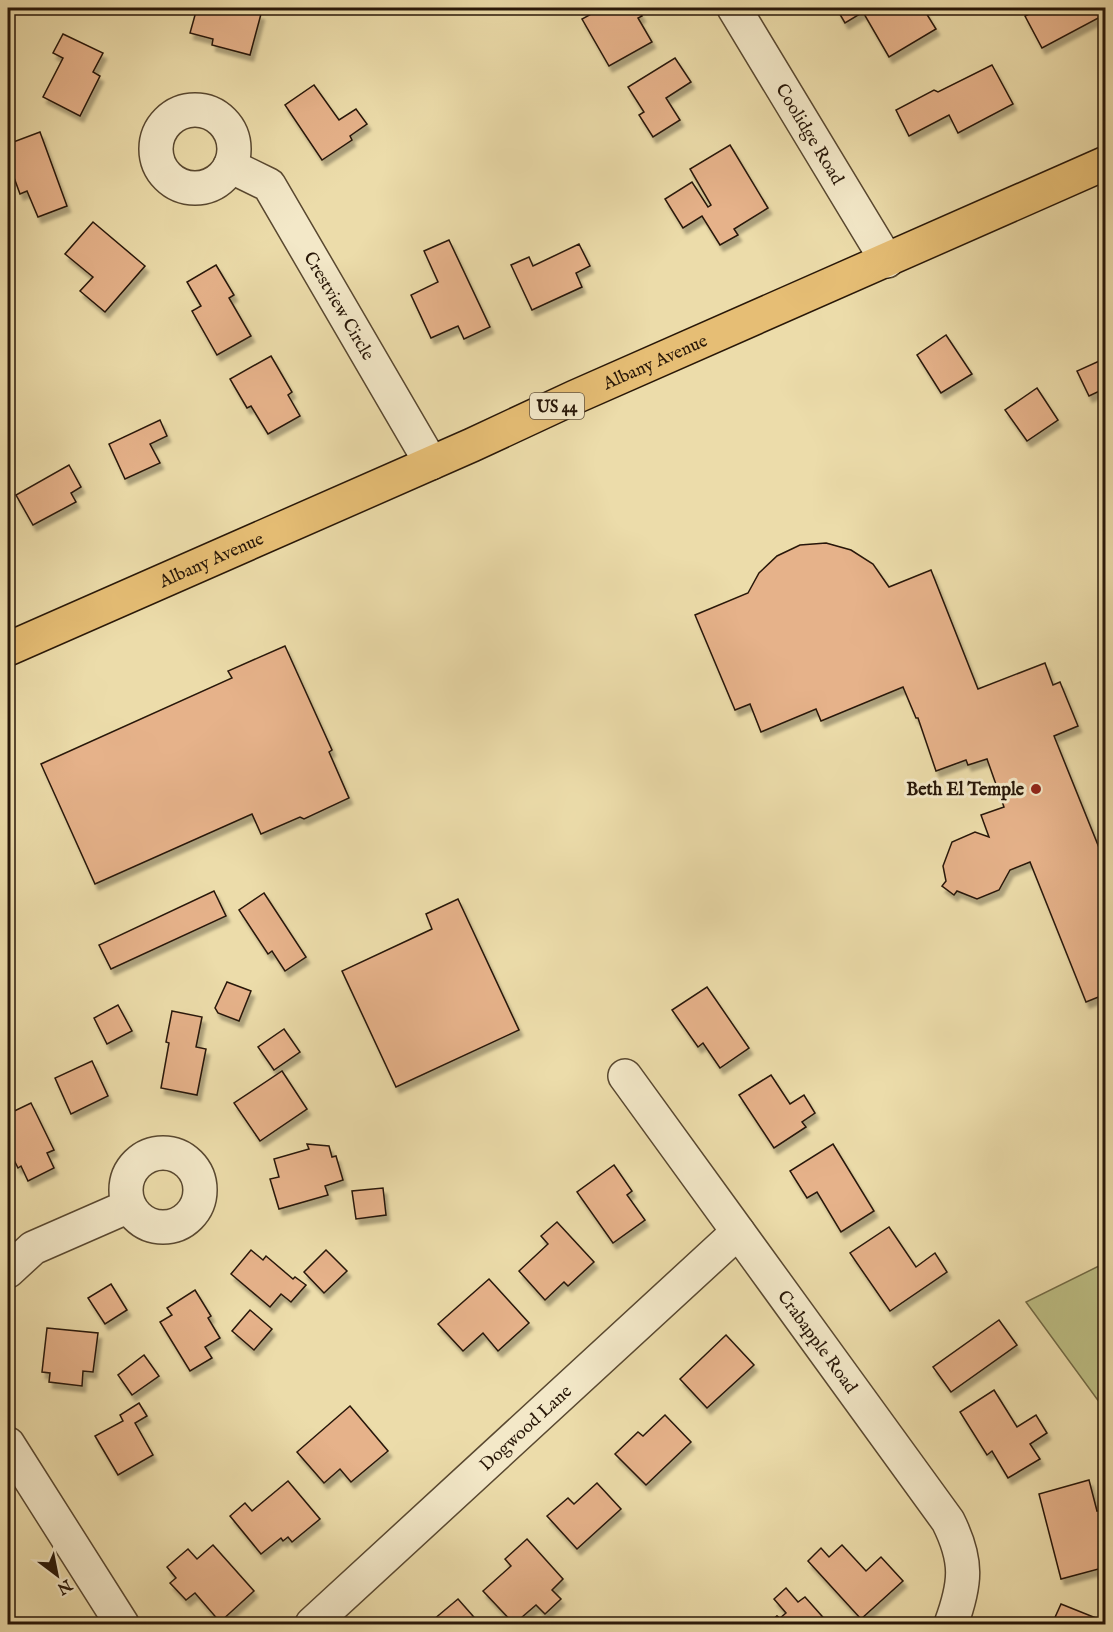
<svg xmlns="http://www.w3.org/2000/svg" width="1113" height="1632" viewBox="0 0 1113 1632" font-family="'IM FELL English',serif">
<defs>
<filter id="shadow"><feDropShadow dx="3.5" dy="6" stdDeviation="1.5" flood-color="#0004"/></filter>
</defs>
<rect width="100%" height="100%" fill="#ecdcaa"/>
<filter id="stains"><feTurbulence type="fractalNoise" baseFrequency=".00333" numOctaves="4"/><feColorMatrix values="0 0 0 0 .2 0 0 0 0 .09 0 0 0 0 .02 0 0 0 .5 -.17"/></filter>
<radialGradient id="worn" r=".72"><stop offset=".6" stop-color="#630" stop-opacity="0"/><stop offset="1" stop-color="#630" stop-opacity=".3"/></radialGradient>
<path fill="#bdbf85" stroke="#726b46" stroke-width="1.5" d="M1105,1263V1410L1026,1302Z"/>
<g fill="#e6b28a" stroke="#281708" stroke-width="1.5" filter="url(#shadow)">
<path d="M197,8H236L261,14L250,55L212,45L213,39L190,33Z"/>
<path d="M602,8H637L642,16L638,18L652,42L609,66L582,19Z"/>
<path d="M844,8H901L905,13L915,8H923L936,29L889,57L863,12L845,23L838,11Z"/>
<path d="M1041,8H1100L1104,15L1042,48L1025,16Z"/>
<path d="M63,34L103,53L93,72L100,76L80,116L43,97L63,58L53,53Z"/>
<path d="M675,58L691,82L666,98L680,120L653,137L639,115L644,112L628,87Z"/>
<path d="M992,65L1013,104L958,133L949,115L909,136L896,110L934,90L938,92Z"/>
<path d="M314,85L339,120L356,109L367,124L350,136L352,140L322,160L285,105Z"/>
<path d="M40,132L67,206L38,217L27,191L20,194L8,161V144Z"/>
<path d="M730,145L768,208L734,229L738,235L720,245L702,216L683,228L665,199L692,182L708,207L711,205L690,169Z"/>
<path d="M93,222L145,266L105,312L80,291L93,277L65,254Z"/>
<path d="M449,240L490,327L464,339L458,326L431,338L411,295L438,282L424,251Z"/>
<path d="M579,244L590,266L576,273L582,287L532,310L511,265L529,257L533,266Z"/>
<path d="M216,265L234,295L229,298L251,336L217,355L192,311L201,306L187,282Z"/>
<path d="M946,335L972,374L941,393L917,355Z"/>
<path d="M271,356L292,392L288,395L300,416L268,434L251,406L247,408L230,379Z"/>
<path d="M1106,358V388L1089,396L1077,371Z"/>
<path d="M1037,388L1058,420L1027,441L1005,410Z"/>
<path d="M160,420L167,436L150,444L160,463L125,479L109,444Z"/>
<path d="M69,465L81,487L71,493L76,502L33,525L16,495Z"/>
<path d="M826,543L851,550L873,564L889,587L931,570L978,689L1045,663L1053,685L1060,682L1078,726L1054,736L1106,865V994L1086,1002L1030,862L1010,870L999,890L977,899L957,891L954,895L942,886L946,881L943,866L952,842L975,832L989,837L981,815L1004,807L987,759L968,765L966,760L936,771L918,718H916L903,687L821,721L816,709L761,732L750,704L735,710L695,615L748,593L759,573L777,556L800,545Z"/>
<path d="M285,646L332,750L329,752L349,798L304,819L300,817L261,834L252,814L95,884L41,764L232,678L228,671Z"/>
<path d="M214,891L226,916L111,969L99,945Z"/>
<path d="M264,893L306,957L285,971L272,951L268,954L239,910Z"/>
<path d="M458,899L519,1030L396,1087L342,971L432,929L426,914Z"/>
<path d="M227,982L251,991L239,1021L218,1013L215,1008Z"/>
<path d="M707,987L749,1048L720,1068L703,1043L698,1047L672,1010Z"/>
<path d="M118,1005L132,1031L107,1044L94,1018Z"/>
<path d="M172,1011L202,1017L196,1047L206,1049L197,1095L161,1088L169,1043L166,1042Z"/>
<path d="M284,1029L300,1052L274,1070L258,1047Z"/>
<path d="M92,1061L108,1096L71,1114L55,1078Z"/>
<path d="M282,1071L307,1109L260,1141L234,1103Z"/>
<path d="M771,1075L790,1104L804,1095L815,1113L802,1122L806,1127L774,1148L739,1095Z"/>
<path d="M31,1103L54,1150L47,1153L54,1168L28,1181L21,1166L18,1168L8,1148V1114Z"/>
<path d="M307,1144L329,1146L332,1157L336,1156L343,1180L325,1186L328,1195L279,1209L270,1179L279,1177L274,1159L309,1149Z"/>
<path d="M833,1144L874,1211L841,1232L817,1192L807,1198L790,1171Z"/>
<path d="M614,1165L632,1191L627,1195L645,1220L613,1243L577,1192Z"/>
<path d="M383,1188L386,1215L356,1219L352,1191Z"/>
<path d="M557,1222L594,1262L568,1286L564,1282L545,1300L519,1271L548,1244L541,1236Z"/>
<path d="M889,1227L916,1267L935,1253L947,1272L890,1311L850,1253Z"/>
<path d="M251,1250L263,1260L266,1256L293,1279L295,1277L306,1285L291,1302L281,1294L270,1307L231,1274Z"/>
<path d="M326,1250L347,1271L324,1293L304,1272Z"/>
<path d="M489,1279L529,1323L498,1351L483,1333L463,1351L438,1324Z"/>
<path d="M111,1284L127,1310L105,1324L88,1298Z"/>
<path d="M195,1290L211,1316L208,1318L220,1338L205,1347L212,1358L190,1371L160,1322L172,1315L167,1308Z"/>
<path d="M250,1310L272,1329L254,1350L232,1331Z"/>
<path d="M999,1320L1017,1345L951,1392L933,1367Z"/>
<path d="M47,1328L98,1333L93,1372L83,1371L82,1386L49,1382L50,1373L42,1372Z"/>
<path d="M726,1335L754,1365L707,1408L680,1379Z"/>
<path d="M144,1355L159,1376L132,1395L118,1375Z"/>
<path d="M994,1390L1017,1427L1036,1415L1047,1433L1030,1444L1040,1459L1008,1478L992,1451L987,1455L960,1412Z"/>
<path d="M139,1403L147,1416L135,1423L153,1455L118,1475L95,1436L123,1421L120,1415Z"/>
<path d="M350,1406L388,1451L351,1482L340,1469L324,1483L297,1452Z"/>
<path d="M665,1415L691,1442L646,1485L615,1454L638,1432L643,1436Z"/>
<path d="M1089,1480L1097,1511L1106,1509V1530L1103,1531L1106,1541V1567L1061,1579L1039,1494Z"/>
<path d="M288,1481L320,1519L292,1542L288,1537L283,1541L281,1538L261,1554L230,1516L245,1503L252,1511Z"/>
<path d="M597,1483L621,1509L577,1549L547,1516L568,1498L574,1504Z"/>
<path d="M527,1539L563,1579L552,1590L561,1599L545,1614L536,1605L514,1624L483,1591L511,1566L505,1559Z"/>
<path d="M213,1545L254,1591L220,1622L195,1593L186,1600L170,1583L176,1578L167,1567L188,1549L197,1559Z"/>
<path d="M842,1545L866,1571L881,1557L903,1581L861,1619L808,1561L821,1548L829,1557Z"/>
<path d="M786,1588L798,1602L805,1597L829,1624H767L777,1616L780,1618L786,1613L774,1599Z"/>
<path d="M458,1599L480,1624H437L433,1620Z"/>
<path d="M1061,1604L1106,1622V1624H1052Z"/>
</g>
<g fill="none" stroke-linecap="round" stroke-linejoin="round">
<g stroke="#594830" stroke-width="36">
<g id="minor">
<path id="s1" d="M734,8L887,261"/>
<circle cx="195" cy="149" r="39"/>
<path id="s2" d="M230,166L269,185L431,463"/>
<path id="s3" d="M625,1076L948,1521C968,1561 966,1583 951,1624"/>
<circle cx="163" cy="1190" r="37"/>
<path d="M8,1271L33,1248L129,1206"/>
<path d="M8,1444L122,1624"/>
<path id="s4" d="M312,1624L738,1232"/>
</g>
</g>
<g stroke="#281708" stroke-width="36">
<g id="trunk">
<path id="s5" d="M8,649L472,445L575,397L1106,163"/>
</g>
</g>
<use href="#minor" stroke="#f3e8c8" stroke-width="33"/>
<use href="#trunk" stroke="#e6be75" stroke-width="33"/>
</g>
<circle fill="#8f2418" stroke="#f3e8c8" stroke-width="2" cx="1036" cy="789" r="6"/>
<g text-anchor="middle" stroke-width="6" stroke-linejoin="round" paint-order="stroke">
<rect fill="#f3e8c8" stroke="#655642" stroke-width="1.5" x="530" y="393" width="54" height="26" rx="4.5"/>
<g font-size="16" font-weight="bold" fill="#281708">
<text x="557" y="412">US 44</text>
</g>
<g font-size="18" fill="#281708" stroke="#f3e8c8">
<text dy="6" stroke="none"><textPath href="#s1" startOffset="147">Coolidge Road</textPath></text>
<text dy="6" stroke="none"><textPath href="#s2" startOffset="183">Crestview Circle</textPath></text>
<text dy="6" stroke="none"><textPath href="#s5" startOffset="708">Albany Avenue</textPath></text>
<text dy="6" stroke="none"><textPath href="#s5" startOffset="222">Albany Avenue</textPath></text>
<text dy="6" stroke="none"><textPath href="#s3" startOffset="328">Crabapple Road</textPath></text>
<text dy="6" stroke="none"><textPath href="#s4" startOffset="290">Dogwood Lane</textPath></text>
</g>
<g font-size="18" font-weight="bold" fill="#281708" stroke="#f3e8c8" text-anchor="end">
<text x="1024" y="795">Beth El Temple</text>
</g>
</g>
<rect width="1113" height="1632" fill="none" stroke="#ecdcaa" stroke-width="30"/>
<rect x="9" y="9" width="1095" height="1614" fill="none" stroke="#281708" stroke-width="3"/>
<rect x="15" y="15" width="1083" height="1602" fill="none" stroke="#281708" stroke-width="1.5"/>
<g transform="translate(57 1575) rotate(148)" stroke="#f3e8c8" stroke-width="4.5" paint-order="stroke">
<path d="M0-4.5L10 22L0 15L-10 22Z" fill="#281708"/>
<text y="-9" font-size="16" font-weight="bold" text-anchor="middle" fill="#281708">N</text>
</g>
<rect width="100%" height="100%" filter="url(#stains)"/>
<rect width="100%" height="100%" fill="url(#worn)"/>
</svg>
